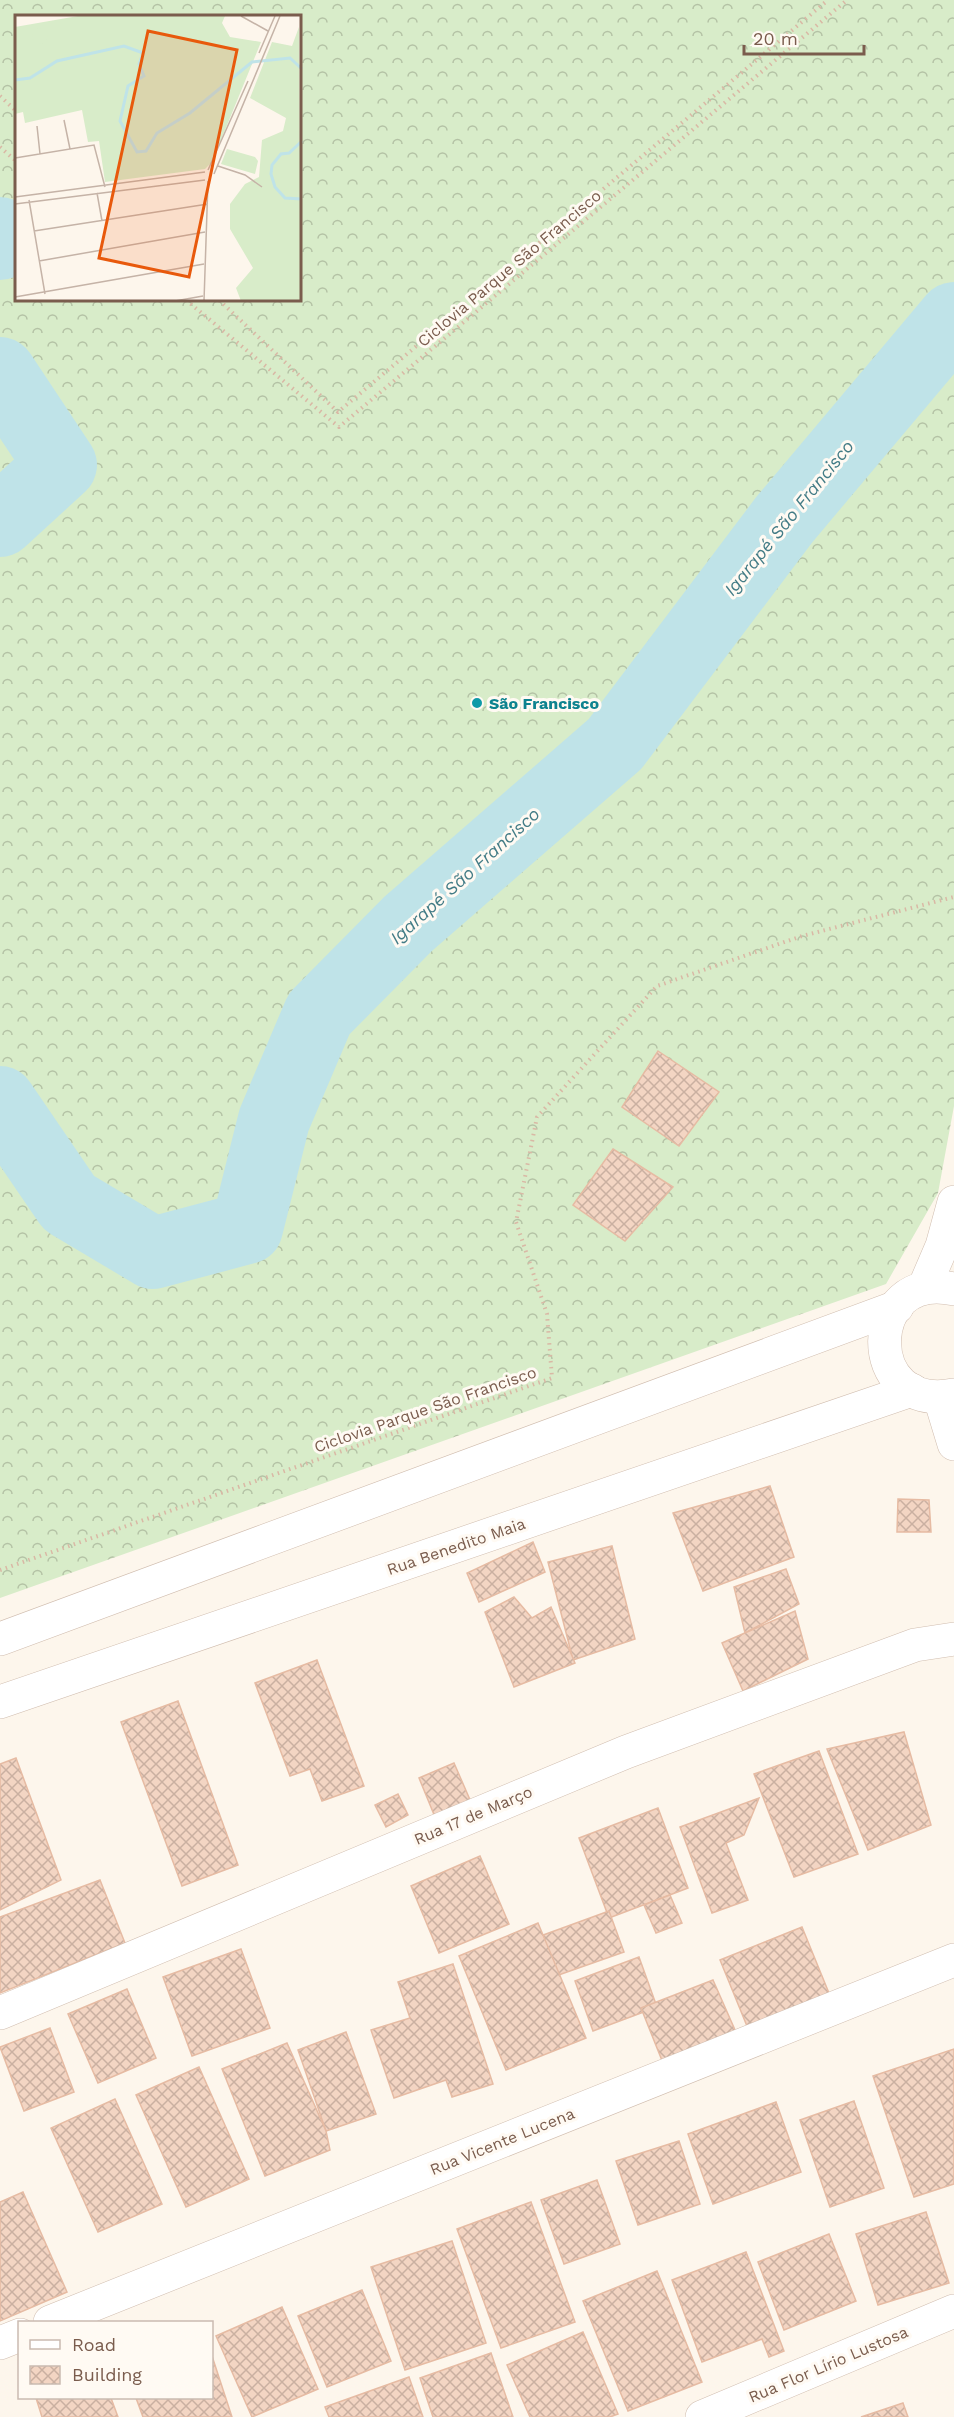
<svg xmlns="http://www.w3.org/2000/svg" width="954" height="2417" viewBox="0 0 954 2417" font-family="'Work Sans',sans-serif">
<defs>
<pattern id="forest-crowns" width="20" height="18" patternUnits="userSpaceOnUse" patternTransform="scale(1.5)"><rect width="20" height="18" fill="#d8ecc9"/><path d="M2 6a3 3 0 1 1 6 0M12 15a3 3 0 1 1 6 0" fill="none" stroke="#b4c2a5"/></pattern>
<pattern id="building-cross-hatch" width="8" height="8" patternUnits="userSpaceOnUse" patternTransform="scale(1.5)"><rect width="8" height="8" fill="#f3d5c3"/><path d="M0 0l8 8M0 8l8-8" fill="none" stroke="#cab0a1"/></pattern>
</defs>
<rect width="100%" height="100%" fill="#fdf6ec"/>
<path fill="url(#forest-crowns)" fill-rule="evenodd" d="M0,0H954V1106L938,1193L886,1284L0,1598ZM16,16H300V300H16Z"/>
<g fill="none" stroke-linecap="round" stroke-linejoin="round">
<g stroke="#bfe3e8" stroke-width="72">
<path d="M0,233V244"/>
<path d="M0,373L61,465L0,521"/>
<path d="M0,1102L69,1203L153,1253L247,1228L274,1120L319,1014L408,924L615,744L784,520L954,318"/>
</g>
</g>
<g fill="url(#building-cross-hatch)" stroke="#e6bba3" stroke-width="1.5">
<path d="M658,1051L719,1092L679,1146L622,1107Z"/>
<path d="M613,1149L673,1187L625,1241L573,1205Z"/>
<path d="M770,1486L794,1557L703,1591L673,1513Z"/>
<path d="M898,1499L929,1500L931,1532H897Z"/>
<path d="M533,1542L545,1572L479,1602L467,1573Z"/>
<path d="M612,1546L635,1639L573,1660L548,1562Z"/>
<path d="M786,1569L799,1604L745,1633L734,1587Z"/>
<path d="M514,1597L532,1618L551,1607L575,1663L514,1687L485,1612Z"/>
<path d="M795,1611L808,1659L743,1691L722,1643Z"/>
<path d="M317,1660L364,1786L322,1801L310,1769L290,1776L255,1683Z"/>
<path d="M178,1701L238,1865L182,1886L121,1722Z"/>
<path d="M904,1732L931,1825L868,1850L827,1749Z"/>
<path d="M819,1751L858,1854L794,1877L754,1774Z"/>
<path d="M16,1758L61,1880L0,1910V1764Z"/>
<path d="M454,1763L471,1802L435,1817L419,1778Z"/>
<path d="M398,1794L408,1815L386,1827L375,1805Z"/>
<path d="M759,1798L744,1835L726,1843L748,1900L712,1913L680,1827Z"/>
<path d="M658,1808L688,1888L609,1918L579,1838Z"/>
<path d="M480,1856L509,1924L439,1953L411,1886Z"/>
<path d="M100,1880L125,1943L0,1993V1917Z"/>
<path d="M670,1895L682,1923L656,1933L644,1905Z"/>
<path d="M609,1911L624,1952L550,1978L535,1938Z"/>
<path d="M538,1923L586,2038L506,2070L459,1956Z"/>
<path d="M802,1927L831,1998L749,2031L720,1960Z"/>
<path d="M241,1949L270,2028L192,2056L163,1977Z"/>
<path d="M639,1957L657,2007L593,2031L575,1981Z"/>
<path d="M453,1964L493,2084L452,2097L446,2080L394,2098L371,2030L410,2018L398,1982Z"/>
<path d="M713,1980L739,2039L665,2068L641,2008Z"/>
<path d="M127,1989L156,2058L98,2083L68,2014Z"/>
<path d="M50,2028L74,2092L24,2111L0,2047Z"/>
<path d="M346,2032L376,2114L326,2131L298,2050Z"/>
<path d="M287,2043L326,2131L330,2150L265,2176L222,2069Z"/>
<path d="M954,2049V2184L914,2197L873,2076Z"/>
<path d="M199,2067L249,2179L186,2207L136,2095Z"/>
<path d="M115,2099L162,2204L98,2232L51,2128Z"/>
<path d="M854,2101L884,2188L830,2207L800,2120Z"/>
<path d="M776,2102L801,2172L713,2204L688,2134Z"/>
<path d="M679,2141L700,2204L638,2225L616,2161Z"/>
<path d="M597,2180L620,2244L564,2264L541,2200Z"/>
<path d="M23,2192L67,2292L0,2321V2202Z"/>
<path d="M531,2202L575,2322L501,2348L457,2229Z"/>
<path d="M926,2212L949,2283L878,2305L856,2234Z"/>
<path d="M829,2234L856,2301L784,2330L758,2262Z"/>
<path d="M452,2241L486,2343L405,2370L371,2267Z"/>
<path d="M746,2252L784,2351L769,2357L762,2339L702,2362L672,2280Z"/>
<path d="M657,2271L702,2382L628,2411L583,2301Z"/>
<path d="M362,2290L391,2361L327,2387L298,2316Z"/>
<path d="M282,2307L318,2389L252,2417L216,2336Z"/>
<path d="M583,2332L618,2414L610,2417H530L507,2365Z"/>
<path d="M491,2353L513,2417H433L420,2378Z"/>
<path d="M212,2356L232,2417H143L136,2398H212Z"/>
<path d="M409,2377L423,2417H329L325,2407Z"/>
<path d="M36,2398H111L118,2417H42Z"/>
<path d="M903,2403L908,2417H861Z"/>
</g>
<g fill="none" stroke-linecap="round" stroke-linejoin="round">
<g stroke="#d1beb0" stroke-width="34">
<g id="minor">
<path d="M924,1288L942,1246L954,1202"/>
<path d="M954,1289C863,1268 860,1414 954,1395"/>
<path d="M940,1398L954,1444"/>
<path d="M0,1639L897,1307"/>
<path d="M0,1702L912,1390"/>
<path d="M0,2013L626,1752L915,1645L954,1639"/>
<path d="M50,2322L954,1960"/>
<path d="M0,2343L20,2335"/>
<path d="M702,2417L954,2311"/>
</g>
</g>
<g stroke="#d9b8a5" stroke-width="4" stroke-dasharray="1.5 4.5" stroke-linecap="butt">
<path d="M0,96L16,111"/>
<path d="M0,147L16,161"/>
<path d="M186,300L339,427L847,0"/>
<path d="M219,300L338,412L828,0"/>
<path d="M0,1570L552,1378L547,1314L516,1222L537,1117L657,986L802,936L954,897"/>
</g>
<use href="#minor" stroke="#fff" stroke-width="33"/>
</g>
<circle fill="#0f9aa8" stroke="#fffaf3" stroke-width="2" cx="477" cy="703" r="6"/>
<g text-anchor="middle" stroke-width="6" stroke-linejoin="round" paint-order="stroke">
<g font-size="16" fill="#7a5c4d" stroke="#fffaf3">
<text transform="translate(509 268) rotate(-40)" y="6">Ciclovia Parque São Francisco</text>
<text transform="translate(425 1409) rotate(-19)" y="6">Ciclovia Parque São Francisco</text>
<text transform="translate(456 1546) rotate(-19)" y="6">Rua Benedito Maia</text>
<text transform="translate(473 1815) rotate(-23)" y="6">Rua 17 de Março</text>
<text transform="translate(502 2141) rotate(-22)" y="6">Rua Vicente Lucena</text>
<text transform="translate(828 2364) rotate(-23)" y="6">Rua Flor Lírio Lustosa</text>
</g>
<g font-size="16" font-weight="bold" fill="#0d838f" stroke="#fffaf3" text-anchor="start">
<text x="489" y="709">São Francisco</text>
</g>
<g font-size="18" font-style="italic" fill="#437c86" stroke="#fffaf3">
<text transform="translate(789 518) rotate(-51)" y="6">Igarapé São Francisco</text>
<text transform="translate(465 876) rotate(-42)" y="6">Igarapé São Francisco</text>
</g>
</g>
<g transform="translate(15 15)">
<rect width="286" height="286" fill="#fdf6ec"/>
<path d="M63,1H210L207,8L215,22L246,27L197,147L190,154L90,167L84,126L73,127L67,95L10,108L8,97L0,99V12ZM284,12L286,286H226L221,273L238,253L215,214V189L230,169L244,162L247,125L268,116L271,103L235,83L257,27L277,31ZM212,134L240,142L243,146L240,159L206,149Z" fill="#d8ecc9"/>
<path d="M17 21a8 8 0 1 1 16 0a8 8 0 1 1-16 0Z" fill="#d8ecc9"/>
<path fill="none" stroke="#bfe3e8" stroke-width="3" d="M0,65L15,63L42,46L109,31L128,38L124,49L129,61L113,71L105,106L122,137L131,136L142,118L175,98L237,47L275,43L287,54M287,126L274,138L266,139L257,150L256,159L260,172L270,183L287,184"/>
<path fill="none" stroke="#c5b3a7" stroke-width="1.5" d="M226,1L253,16M244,38L260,1M49,105L55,134M22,111L25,139M0,143L79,130L90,172M203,151L230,160L247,172M193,155L233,66M199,159L265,1M82,178L87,206M0,182L190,157M14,185L30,279M0,189L190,165M19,216L193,189M24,246L190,217M0,282L189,249M160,286L188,281M189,286L193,166"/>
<path fill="#e8590c" fill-opacity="0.15" stroke="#e8590c" stroke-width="3" d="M133,16L222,35L174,262L84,243Z"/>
<rect width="286" height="286" fill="none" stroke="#7a5c4d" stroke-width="3"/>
</g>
<rect x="18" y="2321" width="195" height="78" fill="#fffaf3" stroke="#cabbb1" stroke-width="1.5"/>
<rect x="30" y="2340" width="30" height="9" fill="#ffffff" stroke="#cabbb1" stroke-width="1.5"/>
<text x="72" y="2351" font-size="18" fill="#7a5c4d">Road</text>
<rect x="30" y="2366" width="30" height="18" fill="url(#building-cross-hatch)" stroke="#cabbb1" stroke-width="1.5"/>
<text x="72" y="2381" font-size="18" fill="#7a5c4d">Building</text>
<path d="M744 45v9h120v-9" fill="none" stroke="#7a5c4d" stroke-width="3"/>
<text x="753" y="45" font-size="18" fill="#7a5c4d" stroke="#fffaf3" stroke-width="4.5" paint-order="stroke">20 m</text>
</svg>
